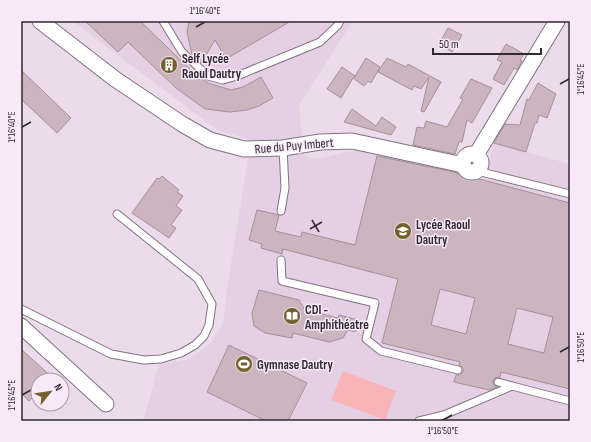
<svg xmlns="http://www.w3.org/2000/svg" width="591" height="442" viewBox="0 0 591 442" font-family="'Sofia Sans Condensed',sans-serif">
<rect width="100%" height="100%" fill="#ebdbeb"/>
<path fill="#e4cfe5" d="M73,21H353L299,105L303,155L314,159L362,149L484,179L494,143L570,164V421H143L159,365L188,359L209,345L223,324L228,283L251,140L217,130Z"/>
<path fill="#f9b4b8" d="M343,371L396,391L385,420L331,400Z"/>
<g fill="#cbb5bf" stroke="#a59099" fill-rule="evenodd">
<path d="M85,21H140L194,73L208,83L231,90L243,87L261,77L273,98L259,106L247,110L230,112L205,109L176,88L128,42L118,52Z"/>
<path d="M189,21H291L226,59L215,40L201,63L192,55L187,32Z"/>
<path d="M448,28L462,35L452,52L439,44Z"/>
<path d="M506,44L524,54L520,60L522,61L517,70L514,68L504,85L493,79L502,62L497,60Z"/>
<path d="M366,58L380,67L371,83L368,81L364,86L353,78L341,98L327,89L342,67L355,76L354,78Z"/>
<path d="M387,58L406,67L408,64L441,82L424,112L421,111L429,77L421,89L414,86L412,90L378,72Z"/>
<path d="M21,70L71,118L57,133L21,99Z"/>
<path d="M471,79L492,88L472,123L467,120L462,142H459L455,154L413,145L417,127L424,128L426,121L447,127L463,99L460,98Z"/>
<path d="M538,83L556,94L547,118L539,115L537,123H535L526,152L494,143L505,124L520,125L527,99L529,100Z"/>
<path d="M352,109L376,126L382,117L396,127L391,135L344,122Z"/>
<path d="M377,156L449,171L570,203V389L501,372L500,377L495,378L493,381L494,385L497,387L489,390L454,382L456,375H460L463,372V368L459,365L460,362L382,343L398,279L283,249L282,254L261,248L262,244L249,240L257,210L279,215L275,231L301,237L302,232L355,245ZM440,289L475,298L466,334L431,325ZM517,308L553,317L544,353L508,344Z"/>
<path d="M162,176L179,190L177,192L183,196L176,206L182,210L171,225L176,228L169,238L132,213L157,178L159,179Z"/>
<path d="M259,290L299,300L305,310L338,318L339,315L358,320L355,332L348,330L343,338L329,342L293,333L292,338L265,333L254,326L252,313Z"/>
<path d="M229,345L307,383L288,421H266L207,392Z"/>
<path d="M21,349L55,380H38V392L29,401L21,393Z"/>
</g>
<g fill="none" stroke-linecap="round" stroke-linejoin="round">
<g stroke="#817381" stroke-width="9">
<g id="lane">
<path d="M163,21L182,52L208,76L223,80L237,76L320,42L338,25L340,21"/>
<path d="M477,171L570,194"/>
<path d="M281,211L285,188L283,148"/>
<path d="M281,260L282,281L375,303L366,339L381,351L458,370"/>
<path d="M21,309L111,354L144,360L161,359L181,353L195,345L204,336L209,325L212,304L198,279L117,214"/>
<path d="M498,382L512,386"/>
<path d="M419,421L444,415L512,386L570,401"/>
</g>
</g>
<g stroke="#817381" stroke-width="17">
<g id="street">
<path d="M40,21L115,79L182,124L210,140L244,149L283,148L320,142L352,141L463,165"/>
<circle cx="472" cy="163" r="9"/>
<path d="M476,155L557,21"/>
<path d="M21,326L106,404"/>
</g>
</g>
<use href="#lane" stroke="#fff" stroke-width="7"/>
<use href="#street" stroke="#fff" stroke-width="15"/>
</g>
<path fill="none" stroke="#312b31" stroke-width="1.5" d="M196,27L205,22M560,84L569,79M22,127L31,122M312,220L319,232M310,229L322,222M560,352L569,347M22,395L31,390M443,420L452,415"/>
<defs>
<g id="building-disc" transform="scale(0.9)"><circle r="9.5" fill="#72612f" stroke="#f8e8f8"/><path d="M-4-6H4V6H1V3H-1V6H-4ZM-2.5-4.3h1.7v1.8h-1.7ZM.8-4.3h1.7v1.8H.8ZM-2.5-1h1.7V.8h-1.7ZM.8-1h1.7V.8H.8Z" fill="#fff"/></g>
<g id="school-disc" transform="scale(0.9)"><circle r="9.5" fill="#72612f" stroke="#f8e8f8"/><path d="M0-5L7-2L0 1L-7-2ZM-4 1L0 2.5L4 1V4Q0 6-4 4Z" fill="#fff"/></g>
<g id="library-disc" transform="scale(0.9)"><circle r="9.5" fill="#72612f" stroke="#f8e8f8"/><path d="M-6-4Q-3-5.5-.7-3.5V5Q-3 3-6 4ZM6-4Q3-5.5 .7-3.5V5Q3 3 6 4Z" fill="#fff"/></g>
<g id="stadium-disc" transform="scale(0.9)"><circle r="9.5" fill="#72612f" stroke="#f8e8f8"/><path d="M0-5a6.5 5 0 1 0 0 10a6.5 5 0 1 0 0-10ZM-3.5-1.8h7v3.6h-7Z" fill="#fff"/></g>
</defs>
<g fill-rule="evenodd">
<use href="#building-disc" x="169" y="65"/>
<use href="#school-disc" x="403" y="231"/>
<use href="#library-disc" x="292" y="316"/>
<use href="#stadium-disc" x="244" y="364"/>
</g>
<g text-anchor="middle" stroke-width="3" stroke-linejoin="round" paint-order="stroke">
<g font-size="13" font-weight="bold" fill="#312b31" stroke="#f8e8f8" text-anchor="start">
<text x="182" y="63">Self Lycée<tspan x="182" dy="15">Raoul Dautry</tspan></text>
<text x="416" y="229">Lycée Raoul<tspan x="416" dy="15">Dautry</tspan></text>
<text x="305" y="314">CDI -<tspan x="305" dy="15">Amphithéatre</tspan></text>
<text x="257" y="369">Gymnase Dautry</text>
</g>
<g font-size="13" fill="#312b31" stroke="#f8e8f8">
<text transform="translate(294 145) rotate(-5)" y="5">Rue du Puy Imbert</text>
</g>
</g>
<rect width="591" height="442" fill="none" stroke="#f8e8f8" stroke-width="44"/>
<g transform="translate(50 392) rotate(60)"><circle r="19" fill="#f8e8f8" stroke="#a89ca8"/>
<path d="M0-3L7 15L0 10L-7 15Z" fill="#72612f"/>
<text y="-6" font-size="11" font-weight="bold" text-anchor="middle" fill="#312b31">N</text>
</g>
<path d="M433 48v6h108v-6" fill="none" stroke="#312b31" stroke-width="2"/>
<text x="439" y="48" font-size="12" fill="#312b31" stroke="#f8e8f8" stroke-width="3" paint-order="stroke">50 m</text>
<rect x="22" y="22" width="547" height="398" fill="none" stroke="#312b31" stroke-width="1.5"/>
<g font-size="10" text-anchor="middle" fill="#312b31">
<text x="205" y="14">1°16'40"E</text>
<text transform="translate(580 79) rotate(-90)" y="4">1°16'45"E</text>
<text transform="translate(11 127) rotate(-90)" y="4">1°16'40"E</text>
<text transform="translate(580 347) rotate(-90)" y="4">1°16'50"E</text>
<text transform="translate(11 395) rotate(-90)" y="4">1°16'45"E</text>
<text x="443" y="434">1°16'50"E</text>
</g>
</svg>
